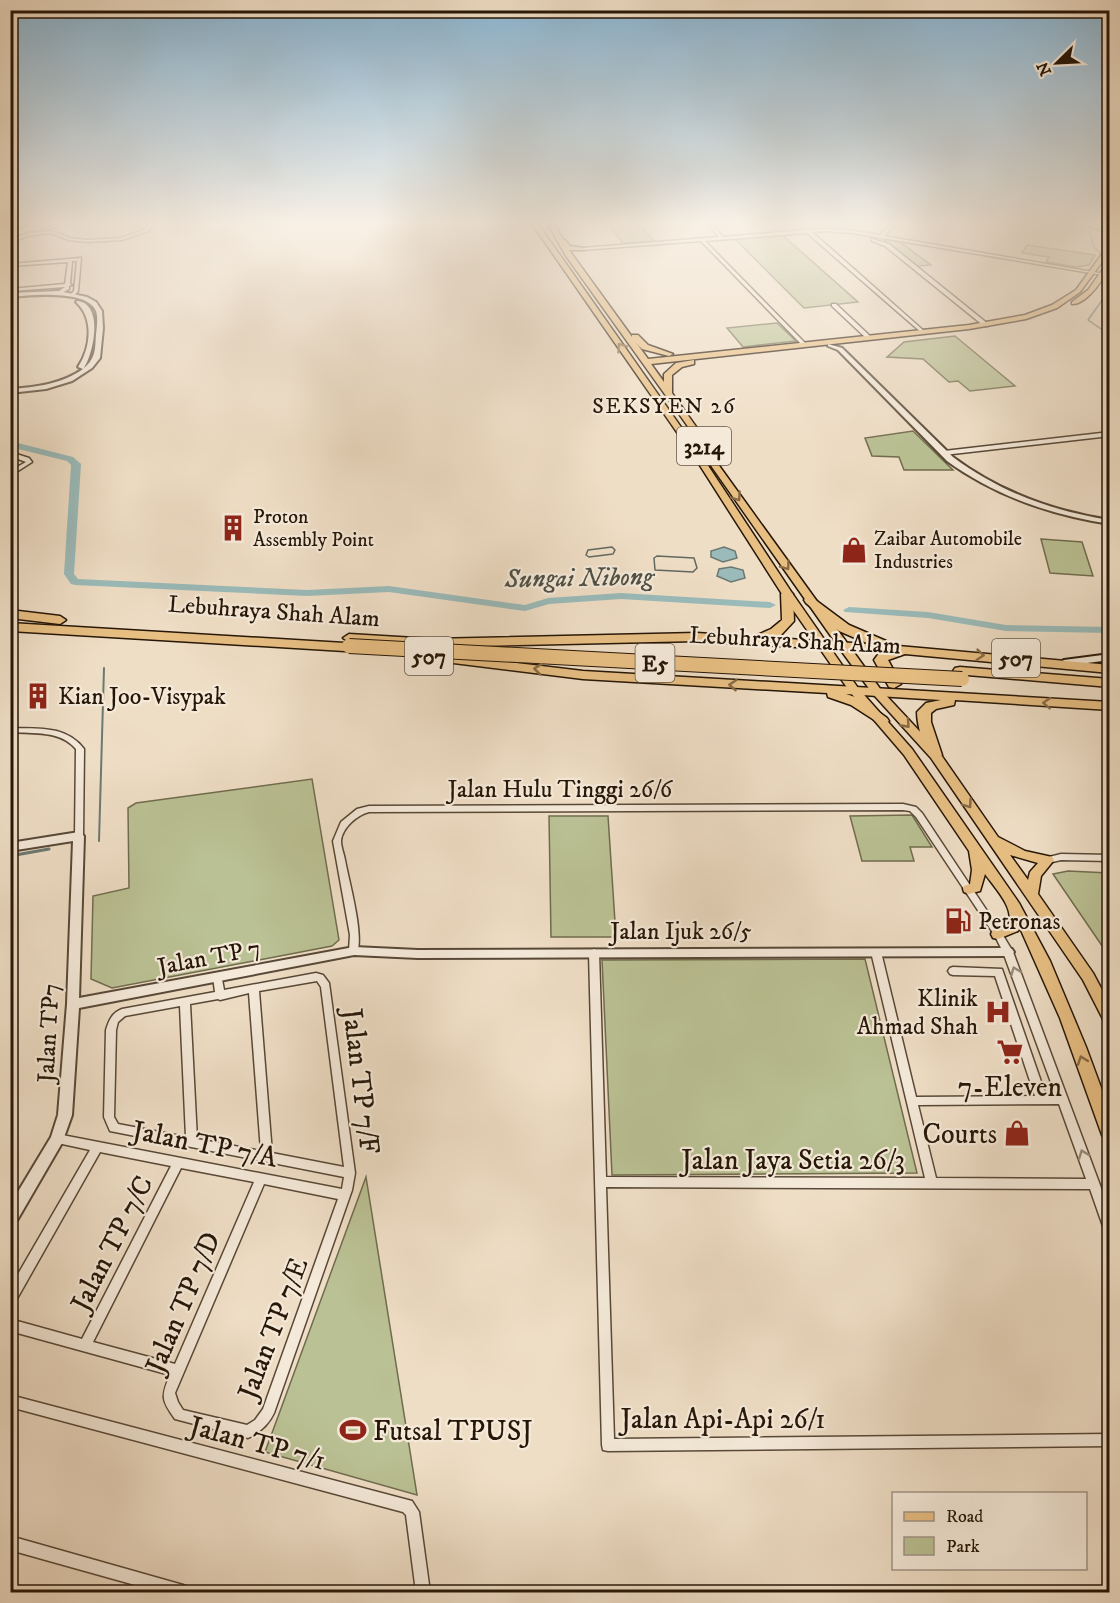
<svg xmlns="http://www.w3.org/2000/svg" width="1120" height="1603" viewBox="0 0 1120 1603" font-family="'IM FELL DW Pica',serif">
<rect width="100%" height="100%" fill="#efdec6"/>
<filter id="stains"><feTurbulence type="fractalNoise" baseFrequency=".00333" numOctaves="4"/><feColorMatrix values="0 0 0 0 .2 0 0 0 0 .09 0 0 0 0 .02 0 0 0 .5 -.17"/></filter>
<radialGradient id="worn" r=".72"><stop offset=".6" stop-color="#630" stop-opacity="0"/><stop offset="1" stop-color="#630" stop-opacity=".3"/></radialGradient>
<g fill="#bac194" stroke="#706c4e" stroke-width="1.5">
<path d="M605,221H636L654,241L623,243Z"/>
<path d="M780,233L858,302L804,308L733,237Z"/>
<path d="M883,239L900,242L931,265L918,266Z"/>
<path d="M1027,245L1095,255L1089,265L1076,267L1046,262L1049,257L1022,253Z"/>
<path d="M777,323L796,341L743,347L727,328Z"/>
<path d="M955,336L1015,386L970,391L958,381L949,382L923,359L887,357L904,342Z"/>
<path d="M913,431L953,470H904L899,457L872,456L865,438Z"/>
<path d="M1041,539L1082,542L1093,576L1050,573Z"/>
<path d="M312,779L339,940L332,946L112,988L91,979L93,896L129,888L128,808L136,803Z"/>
<path d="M912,815L932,847H910L914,861H862L850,816Z"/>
<path d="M549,816H608L616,937H551Z"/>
<path d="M1068,871L1109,873V956L1053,874Z"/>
<path d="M865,959L917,1173L612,1175L602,960Z"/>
<path d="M366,1177L417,1495L265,1452Z"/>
</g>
<g fill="#9abbba" stroke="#6c7972" stroke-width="1.5">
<path d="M724,547L735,551L737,558L723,562L711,557V551Z"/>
<path d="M731,567L743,570L745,578L731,582L717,576L719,569Z"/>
</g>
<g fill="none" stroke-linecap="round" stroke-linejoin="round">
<g stroke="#606860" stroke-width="1.5">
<path d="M612,547L615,550L613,554L589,557L586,555L588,550Z"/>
<path d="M657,556L694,558L697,568L693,572L655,570L654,558Z"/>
</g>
<g stroke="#6c7972" stroke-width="1.5">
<path d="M1042,221L1089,231L1094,247L1100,253"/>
<path d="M1110,289L1088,320L1110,335"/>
</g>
<path stroke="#6c7972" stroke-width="2" d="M99,841L104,668"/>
<path stroke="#6c7972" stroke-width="3" d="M10,856L49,849"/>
<g fill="#9abbba" fill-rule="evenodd">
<path d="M10,441L73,457L81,464L74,574L78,579L307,590L389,586L525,605L548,598L621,593L770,602L776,605L770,608L621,599L549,604L525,611L389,592L307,596L75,585L71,584L64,574L71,465L67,461L10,447Z"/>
<path d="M849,607L928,612L1006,625L1110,627V633L1006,631L928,618L845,612L843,610Z"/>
</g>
<g stroke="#584837" stroke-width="3">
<g id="minor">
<path d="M70,221H77L46,230L44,229Z"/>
<path d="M150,221H154L149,231L122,240L87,242L69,240L51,233L27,236L10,243V240L28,233L51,231L70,238L87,240L121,238L146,229Z"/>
<path d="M732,221H745L713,226L723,237L805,230L807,229C813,230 820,229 826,229C845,229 862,232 880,235L894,221H899L884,236L1105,274L1103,275L852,233L824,231L812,232L924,331V332L922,333L807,233L705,241L805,343L806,344L803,346L701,241L582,250L580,249L582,248L719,237L710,227V225Z"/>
<path d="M872,239L889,244L988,324V326H984L885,246L872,241Z"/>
<path d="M81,258L78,291L74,296L70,295L74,291L77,261H72L70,284L72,285L69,286V289L60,294L56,293L65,287L10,291V289L65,284L68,262L10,266V264Z"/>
<path d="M832,304H836L870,336V338H866L832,306Z"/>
<path d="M1110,432V436L944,455L941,453L944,451Z"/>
<path d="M10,452L29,458L32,462L10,476V471L26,462L10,456Z"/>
<path d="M10,728C38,729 66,725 84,749L83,836L82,838L79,839L75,836L76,749C60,730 34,734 10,732Z"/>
<path d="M903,804L916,807L922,813L1001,932L1013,952L1110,1212V1234L1106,1233L1104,1229L1090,1189L606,1187L614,1439L1110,1434V1446L608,1451L603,1450L602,1445L589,953L591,951L594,949L597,951L599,953L606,1177L925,1178L871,952L873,950H879L881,952L916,1097L1035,1096L995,976L953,975L950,974L948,971L950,968L953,967L1002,969L1046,1096H1056L1003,952L995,936L916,817L910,811L903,810L369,812C357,815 342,828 341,841C341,847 344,854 345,860C349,882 364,934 357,953H351L349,951L350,935L333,841L341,822L357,809L369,806ZM1059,1104L1086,1179L936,1178L918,1105Z"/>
<path d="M1061,854L1110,855V861L1061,860L1048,863L1045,862L1044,860L1045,858Z"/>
<path d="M218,973L221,974L224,990L316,973L323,975L329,983L355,1173L352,1190L274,1413C269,1424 259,1433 248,1438L175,1419C161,1400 161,1396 170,1375L10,1331V1319L82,1339L171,1166L100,1152L14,1304L10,1305V1288L90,1150L53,1142L52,1139L53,1136L57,1134L342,1189L344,1177L110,1131L104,1117L106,1030C109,1020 112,1013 122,1009L215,992L213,977L215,974ZM317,981L321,987L344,1167L272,1153L259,991ZM249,993L261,1151L197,1139L190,1004L218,999L220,1000ZM180,1006L186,1137L118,1124L114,1117L116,1030L118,1022L125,1016ZM181,1168L254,1182L175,1364L93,1342ZM264,1184L338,1199L263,1409L255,1420L247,1425L183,1410L178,1402L175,1393Z"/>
<path d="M10,1395L412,1501L419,1512L430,1592H416L406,1515L403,1512L10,1407Z"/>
<path d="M10,1536L183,1585L188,1587L190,1592H160L10,1550Z"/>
</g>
</g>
<g stroke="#584837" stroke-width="4">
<g id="tertiary">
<path d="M59,291L87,297L96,302L102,311L103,328L100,358L92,368L72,381L46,389L10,393V389C36,387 62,384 83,369L78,367C91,348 94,318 76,302L77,301C104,303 94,353 84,368C96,358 95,349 96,334C97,327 98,317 96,311C87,289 30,295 10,297V293Z"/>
<path d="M828,344L842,348L953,457C1000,492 1052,511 1110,520V524C1050,515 996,496 947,461L838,350L828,346Z"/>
<path d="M79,832L84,836L79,998L354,947L418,950L1008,948L1012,949L1014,952L1012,955L1008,956L418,958L354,955L79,1008L72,1115L62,1143L15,1224L10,1225V1205L51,1137L58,1115L67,1004L73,841L10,851V843Z"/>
</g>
</g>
<g stroke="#261607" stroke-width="4">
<path id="secondary" d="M1110,654V660L1064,666L1059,663L1064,660Z"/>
</g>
<g stroke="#261607" stroke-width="3">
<g id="primary">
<path d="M530,221H536L707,464L792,593L858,688L912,749L1019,903L1050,961L1086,1047L1110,1112V1141L1105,1140L1102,1135L1060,1018L1020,928L1018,931L998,939L993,938L991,934L993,930L1008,925C1016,909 994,887 985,874L980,891L969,894L964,892L963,889L964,886L970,884L972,870L969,851L904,755L850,692L782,594L699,464Z"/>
<path d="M546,221H552L563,239L565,240L570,246L584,248V250H569L648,359L969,325L1025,315L1052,305L1076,290L1110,243V251L1080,292L1057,308L1026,319L969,329L651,364L664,382V374L676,363L694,360V364L682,367L672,375V393L697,428L720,467L881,690L939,752L998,837L1025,851L1052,857L1054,860L1041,876L1038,894L1093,973L1110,1005V1024L1105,1023L1083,980L931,758L873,694L840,649L712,467L689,428L566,256ZM1010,855L1038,863L1030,872L1028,880Z"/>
<path d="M1078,221C1089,221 1102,224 1110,232V238L1102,231Z"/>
<path d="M1110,259C1110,273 1087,305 1072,304V302L1088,290Z"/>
<path d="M632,335H638L648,345L673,354L669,356L642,349L632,339Z"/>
</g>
</g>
<g stroke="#261607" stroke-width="3">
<g id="motorway">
<path d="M26,221H39L10,230V225Z"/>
<path d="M787,590L793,594L794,621L781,635L772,638L869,644L839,631L806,603L804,600L806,597L810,596L849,625L886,641L887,645L1110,665V673L905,654L888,660L901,684L894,688L889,687L874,660L880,652L697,641L432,647L349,642L343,638L349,634L432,639L697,633L753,637L771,629L782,620L781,594Z"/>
<path d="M10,610L60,616L66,620L60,624L10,618Z"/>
<path d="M10,623L361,644L368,648L361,652L10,631Z"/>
<path d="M426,652L583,671L1110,702V710L955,700L954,705L936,709L931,713V722L942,755L935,760C924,756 917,723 917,712L926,703L941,700L846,694L861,699L887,718L889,721L882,725L851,705L828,697L827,693L583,679L421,659L419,656Z"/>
<path d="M960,667L1110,679V687L955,674L953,671L955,668Z"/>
</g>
</g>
<use href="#minor" fill="#f5eada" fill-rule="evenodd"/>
<use href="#tertiary" fill="#f5eada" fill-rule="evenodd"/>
<use href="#secondary" fill="#f5eada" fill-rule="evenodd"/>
<use href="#primary" fill="#e8bf83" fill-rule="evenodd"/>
<use href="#motorway" fill="#e8bf83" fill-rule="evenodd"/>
<g stroke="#261607" stroke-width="16" stroke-linecap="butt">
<path id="motorway-bridge" d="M349,646L962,679"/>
</g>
<use href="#motorway-bridge" stroke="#e8bf83" stroke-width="14"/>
</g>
<defs><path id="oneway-chevron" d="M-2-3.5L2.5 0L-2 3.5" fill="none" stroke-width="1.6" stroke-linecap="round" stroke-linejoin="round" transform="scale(1.5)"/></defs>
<g stroke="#876a45">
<use href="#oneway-chevron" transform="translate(621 347) rotate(-125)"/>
<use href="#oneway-chevron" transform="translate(737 497) rotate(55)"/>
<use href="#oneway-chevron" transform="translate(786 566) rotate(54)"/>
<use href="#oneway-chevron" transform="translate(980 655) rotate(5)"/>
<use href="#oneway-chevron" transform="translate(538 669) rotate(-173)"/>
<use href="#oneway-chevron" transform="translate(733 685) rotate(-176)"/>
<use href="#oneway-chevron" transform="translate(1047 703) rotate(-177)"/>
<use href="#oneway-chevron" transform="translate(906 724) rotate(48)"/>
<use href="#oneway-chevron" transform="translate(968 804) rotate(55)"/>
<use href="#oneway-chevron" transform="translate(1082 1060) rotate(-110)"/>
</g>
<g stroke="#988b7b">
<use href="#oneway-chevron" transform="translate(1015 971) rotate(-111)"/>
<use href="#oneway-chevron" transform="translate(1083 1154) rotate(-110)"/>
</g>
<linearGradient id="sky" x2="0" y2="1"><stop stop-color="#89b7d6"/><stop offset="0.5" stop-color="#f8f0e5"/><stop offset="1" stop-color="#f8f0e5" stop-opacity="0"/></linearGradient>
<rect width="1120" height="446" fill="url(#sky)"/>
<defs>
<g id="building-bare" transform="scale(2.07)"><path d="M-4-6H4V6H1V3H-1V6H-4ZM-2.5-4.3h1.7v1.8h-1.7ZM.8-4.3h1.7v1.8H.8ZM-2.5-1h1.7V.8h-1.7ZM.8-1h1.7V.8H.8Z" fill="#8f2418" stroke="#f5eada" stroke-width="2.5" paint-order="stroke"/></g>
<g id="shop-bare" transform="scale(2.07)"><path d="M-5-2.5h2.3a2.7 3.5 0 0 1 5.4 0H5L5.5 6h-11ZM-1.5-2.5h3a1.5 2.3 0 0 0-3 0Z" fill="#8f2418" stroke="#f5eada" stroke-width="2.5" paint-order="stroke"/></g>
<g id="fuel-bare" transform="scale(2.07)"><path d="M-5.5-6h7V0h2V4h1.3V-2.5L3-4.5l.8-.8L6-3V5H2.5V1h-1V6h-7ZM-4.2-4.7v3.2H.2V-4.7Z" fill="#8f2418" stroke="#f5eada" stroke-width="2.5" paint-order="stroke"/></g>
<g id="hospital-bare" transform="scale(2.07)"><path d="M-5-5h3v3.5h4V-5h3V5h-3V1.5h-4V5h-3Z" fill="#8f2418" stroke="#f5eada" stroke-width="2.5" paint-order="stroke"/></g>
<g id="supermarket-bare" transform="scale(2.07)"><path d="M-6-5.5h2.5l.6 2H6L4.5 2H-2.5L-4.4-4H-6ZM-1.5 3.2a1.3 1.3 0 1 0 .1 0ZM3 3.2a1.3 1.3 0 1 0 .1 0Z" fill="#8f2418" stroke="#f5eada" stroke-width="2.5" paint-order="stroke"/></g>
<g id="stadium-bare" transform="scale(2.07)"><path d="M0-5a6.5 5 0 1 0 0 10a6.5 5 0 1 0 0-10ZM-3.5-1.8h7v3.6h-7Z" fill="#8f2418" stroke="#f5eada" stroke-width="2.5" paint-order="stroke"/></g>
</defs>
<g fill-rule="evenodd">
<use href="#building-bare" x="233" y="528"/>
<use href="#shop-bare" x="854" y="550"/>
<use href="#building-bare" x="38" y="696"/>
<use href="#fuel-bare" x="958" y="921"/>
<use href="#hospital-bare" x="998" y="1012"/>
<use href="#supermarket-bare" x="1010" y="1052"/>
<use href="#shop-bare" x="1017" y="1133"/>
<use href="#stadium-bare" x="353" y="1430"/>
</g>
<g text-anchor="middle" stroke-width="4.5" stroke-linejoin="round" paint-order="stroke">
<g font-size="20" fill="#261607" stroke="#f5eada" text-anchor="start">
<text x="253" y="523">Proton<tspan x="253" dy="23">Assembly Point</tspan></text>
<text x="874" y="545">Zaibar Automobile<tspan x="874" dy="23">Industries</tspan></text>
</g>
<g font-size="22" letter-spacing="1.5" fill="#261607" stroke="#f5eada">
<text x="664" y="413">SEKSYEN 26</text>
</g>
<g fill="#f5eada" stroke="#645646" stroke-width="1.5">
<rect x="677" y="427" width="54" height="38" rx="4.5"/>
<rect x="405" y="637" width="48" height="38" rx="4.5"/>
<rect x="992" y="639" width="48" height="38" rx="4.5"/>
<rect x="635.5" y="644" width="39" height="38" rx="4.5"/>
</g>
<g font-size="22" font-weight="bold" fill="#261607">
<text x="704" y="454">3214</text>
<text x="429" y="664">507</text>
<text x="1016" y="666">507</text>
<text x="655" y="671">E5</text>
</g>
<g font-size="24" fill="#261607" stroke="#f5eada">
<text transform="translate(274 611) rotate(4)" y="8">Lebuhraya Shah Alam</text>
<text transform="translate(795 640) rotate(3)" y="8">Lebuhraya Shah Alam</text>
<text x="560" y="797">Jalan Hulu Tinggi 26/6</text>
<text x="681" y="939">Jalan Ijuk 26/5</text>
<text transform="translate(209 957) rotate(-11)" y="8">Jalan TP 7</text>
<text transform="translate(48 1033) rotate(-87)" y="8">Jalan TP7</text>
</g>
<g font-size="24" fill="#261607" stroke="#f5eada" text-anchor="start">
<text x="58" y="704">Kian Joo-Visypak</text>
<text x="978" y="929">Petronas</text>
<text x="978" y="1006" text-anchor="end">Klinik<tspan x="978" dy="28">Ahmad Shah</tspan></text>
</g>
<g font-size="26" font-style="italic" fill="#4f5046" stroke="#f5eada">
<text transform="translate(579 577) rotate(-1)" y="9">Sungai Nibong</text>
</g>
<g font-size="28" fill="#261607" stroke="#f5eada">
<text transform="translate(362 1081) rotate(83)" y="10">Jalan TP 7/F</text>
<text transform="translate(205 1143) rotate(11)" y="10">Jalan TP 7/A</text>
<text x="793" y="1169">Jalan Jaya Setia 26/3</text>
<text transform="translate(111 1243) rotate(-63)" y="10">Jalan TP 7/C</text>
<text transform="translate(182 1302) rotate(-67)" y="10">Jalan TP 7/D</text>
<text transform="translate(272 1328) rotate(-69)" y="10">Jalan TP 7/E</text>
<text x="723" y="1428">Jalan Api-Api 26/1</text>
<text transform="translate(258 1442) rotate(15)" y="10">Jalan TP 7/1</text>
</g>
<g font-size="28" fill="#261607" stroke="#f5eada">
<text x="1010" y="1096">7-Eleven</text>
<text x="997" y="1143" text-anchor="end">Courts</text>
<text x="373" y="1440" text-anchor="start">Futsal TPUSJ</text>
</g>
</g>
<rect width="1120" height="1603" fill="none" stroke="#efdec6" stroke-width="36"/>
<rect x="12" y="12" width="1096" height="1579" fill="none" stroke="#261607" stroke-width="3"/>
<rect x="18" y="18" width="1084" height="1567" fill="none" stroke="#261607" stroke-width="1.5"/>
<rect x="892" y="1492" width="195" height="78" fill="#f5eada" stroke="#a29586" stroke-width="1.5"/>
<rect x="904" y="1512" width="30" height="9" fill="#e8bf83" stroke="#a29586" stroke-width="1.5"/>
<text x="946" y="1522" font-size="18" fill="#261607">Road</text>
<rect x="904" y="1537" width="30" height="18" fill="#bac194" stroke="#a29586" stroke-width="1.5"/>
<text x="946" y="1552" font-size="18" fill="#261607">Park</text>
<g transform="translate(1057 63) rotate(246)" stroke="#f5eada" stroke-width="4.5" paint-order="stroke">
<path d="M0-4.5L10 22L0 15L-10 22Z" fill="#261607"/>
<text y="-9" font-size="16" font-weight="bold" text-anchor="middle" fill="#261607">N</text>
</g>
<rect width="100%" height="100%" filter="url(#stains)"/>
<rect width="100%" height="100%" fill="url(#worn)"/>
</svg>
